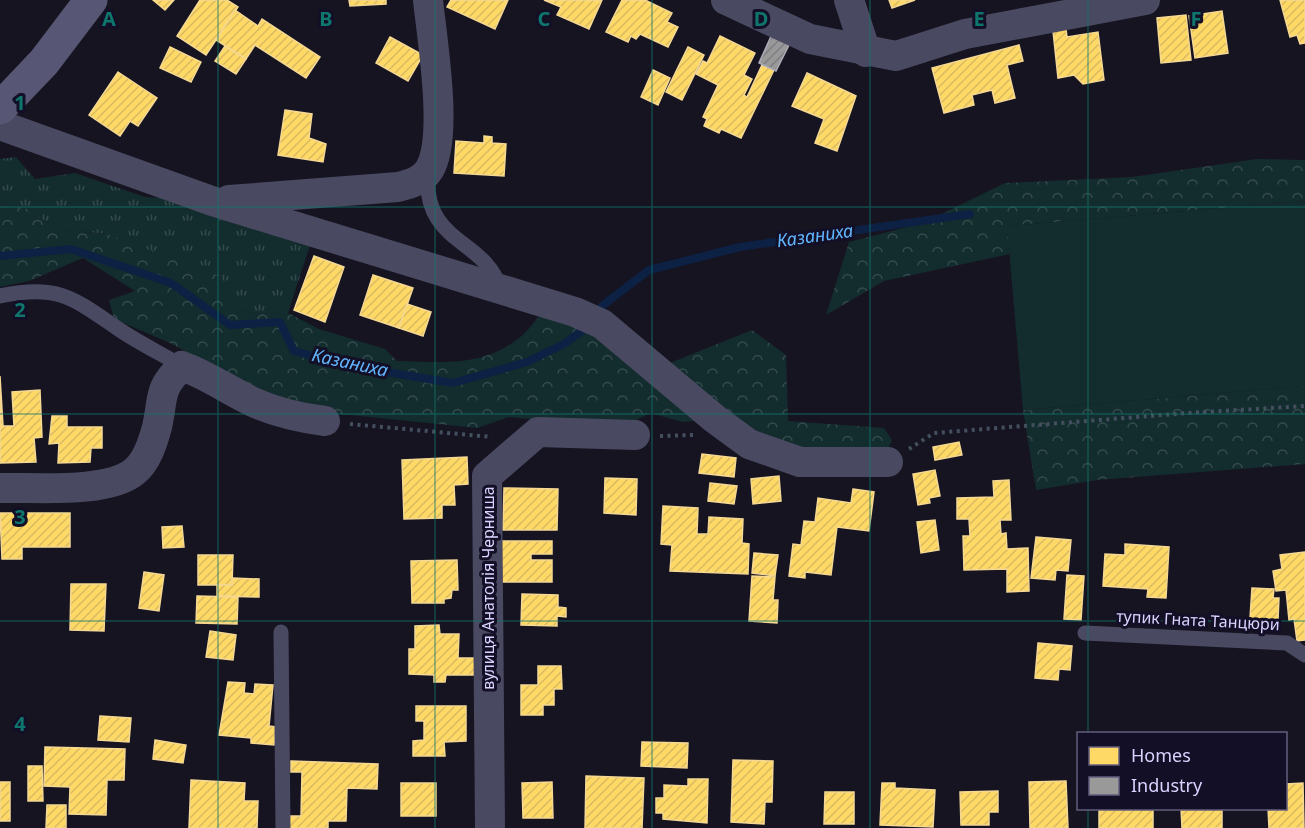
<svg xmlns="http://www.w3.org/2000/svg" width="1305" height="828" viewBox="0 0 1305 828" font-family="'Noto Sans',sans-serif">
<defs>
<pattern id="grass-tufts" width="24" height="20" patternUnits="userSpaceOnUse" patternTransform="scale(1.5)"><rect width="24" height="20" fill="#132c2d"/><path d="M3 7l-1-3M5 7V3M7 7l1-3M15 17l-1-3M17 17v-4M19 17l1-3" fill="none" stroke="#354a4c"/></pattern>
<pattern id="forest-crowns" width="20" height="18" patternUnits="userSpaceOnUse" patternTransform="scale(1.5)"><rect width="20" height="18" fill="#132c2d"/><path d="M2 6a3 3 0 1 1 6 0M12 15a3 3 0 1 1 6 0" fill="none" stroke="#354a4c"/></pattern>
<pattern id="homes-hatch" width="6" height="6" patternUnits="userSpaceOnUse" patternTransform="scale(1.5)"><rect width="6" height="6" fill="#ffd966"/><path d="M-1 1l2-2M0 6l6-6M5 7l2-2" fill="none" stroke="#d9ba61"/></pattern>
<pattern id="industry-hatch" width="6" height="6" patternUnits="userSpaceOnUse" patternTransform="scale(1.5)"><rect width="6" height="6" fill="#999"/><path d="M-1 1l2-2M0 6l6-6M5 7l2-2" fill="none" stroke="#7f7e82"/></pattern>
</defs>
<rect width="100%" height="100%" fill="#161421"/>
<path fill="url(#grass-tufts)" d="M16,157L35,179L75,173L145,197L176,199L310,245L288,313L255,314L232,307L107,234L55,229L31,210L0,203V159Z"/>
<g fill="url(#forest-crowns)">
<path d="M1257,159L1305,160V201L1008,226L1010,254L884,281L826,315L849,242L923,223L1005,183L1132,177Z"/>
<path d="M0,203L31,210L55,229L107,234L220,276L232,307L255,314L288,313L319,329L385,349L397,361C438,362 480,367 515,341C525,335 533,323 541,314L568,321L655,369L752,330L786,355L788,421L884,428L892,440L885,457L800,462L715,419L683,422L650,413L621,428L509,417L477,428L292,409L170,343L114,319L109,300L135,291L83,258L29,281L0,287Z"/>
<path d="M1305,386V464L1097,480L1036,490L1023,410Z"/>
</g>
<path fill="#132c2d" d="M1305,201V386L1023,410L1007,226Z"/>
<g fill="url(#homes-hatch)" stroke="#f4d894" stroke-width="1.5">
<path d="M153,0H174L165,10Z"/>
<path d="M200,0H227L238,7L206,55L177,36Z"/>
<path d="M349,0H386V4L350,6Z"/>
<path d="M451,0H508L495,29L447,7Z"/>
<path d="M544,0H602L589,29L557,15L561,7Z"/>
<path d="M622,0H645L672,13L667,22L678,27L668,47L640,34L636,39L631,36L628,42L606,32Z"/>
<path d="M889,0H915L892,8Z"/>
<path d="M1280,0H1305V43L1300,44L1297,35L1290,37Z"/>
<path d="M235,10L258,26L262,19L320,57L306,78L255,45L246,59L216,40Z"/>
<path d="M1222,11L1228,53L1195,58L1189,16Z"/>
<path d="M1186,15L1191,60L1161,63L1157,18Z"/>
<path d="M1066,29L1067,37L1098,32L1104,80L1083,84L1074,75L1058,78L1053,31Z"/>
<path d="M720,36L755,53L744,75L752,79L744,95L747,97L762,65L774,70L741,138L721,129L719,133L704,126L707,119L703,117L718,85L696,74L703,61L707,63Z"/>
<path d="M390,37L423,55L408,81L376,63Z"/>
<path d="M1019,45L1023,61L1007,65L1015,98L995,103L992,90L972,95L974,105L944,113L932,68Z"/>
<path d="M225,46L246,59L236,74L215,61Z"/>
<path d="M170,47L201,62L191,82L160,68Z"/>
<path d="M688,47L704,55L682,100L666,92Z"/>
<path d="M653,70L670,78L658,105L641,97Z"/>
<path d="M118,72L157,98L138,126L130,121L120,136L89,115Z"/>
<path d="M807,73L856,96L837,151L815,143L824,119L792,106Z"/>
<path d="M285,110L312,114L309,138L326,144L323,162L278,155Z"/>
<path d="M484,136L492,137V143L506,144L504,176L454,173L456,141L484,143Z"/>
<path d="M314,256L344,267L325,322L294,310Z"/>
<path d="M373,275L413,288L399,328L360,315Z"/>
<path d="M407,304L431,312L423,336L399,328Z"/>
<path d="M0,376L3,426H14L12,392L40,390L42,437L34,438L36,462L0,463Z"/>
<path d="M52,416H67V427H102V448H91L90,462L58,463L59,443L49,444Z"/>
<path d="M959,442L962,455L935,460L933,447Z"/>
<path d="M702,454L736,458L734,477L699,473Z"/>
<path d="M467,457L468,484L454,485L455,505H442V518L404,519L402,460Z"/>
<path d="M935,470L940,496L929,498L930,503L918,505L913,474Z"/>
<path d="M779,476L781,501L753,504L751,479Z"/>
<path d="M605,478L637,479L636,515L604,513Z"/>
<path d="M1009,480L1011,520H1000L1001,534L1006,533L1007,549L1028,548L1029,591L1007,592V569L964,570L963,536H970L969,519H957V498L994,497L993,481Z"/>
<path d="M710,483L737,486L734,504L708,501Z"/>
<path d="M504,488L558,489L557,530H503Z"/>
<path d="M853,489L874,492L869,531L837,527L831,575L805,572V578L789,576L793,544L801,545L804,521L815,522L818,498L851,503Z"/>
<path d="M663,506L698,508L697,534H708L709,517L743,519L742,543L749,544L748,574L670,571L672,545L661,544Z"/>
<path d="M0,513H70V547H22V559H2Z"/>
<path d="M935,520L939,550L921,553L917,522Z"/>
<path d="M182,526L184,547L163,548L162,527Z"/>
<path d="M1036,537L1071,540L1068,571L1056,570L1055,580L1031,578Z"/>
<path d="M501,541H552V554H531V560H552V582H500Z"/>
<path d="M1125,544L1169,547L1166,598L1147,597L1148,589L1103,586L1105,554L1125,555Z"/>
<path d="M1305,552V640L1297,641L1294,619L1289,620L1286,590L1276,591L1273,571L1282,569L1280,555Z"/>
<path d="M754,553L778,555L775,576L752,573Z"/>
<path d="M198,555H233L232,585H198Z"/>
<path d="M457,560L458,590H452L451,598L444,599V603H412L411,561Z"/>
<path d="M144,572L164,575L159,611L139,608Z"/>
<path d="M1067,575L1084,576L1081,620L1064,619Z"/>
<path d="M752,576L775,577L773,600H778L777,623L749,621Z"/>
<path d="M232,578L259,579V597L217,596V585H232Z"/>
<path d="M71,584H106L104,631L70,630Z"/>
<path d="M1252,588L1274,589L1273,598H1279L1278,620L1250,618Z"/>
<path d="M522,594L558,595V607L566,608V617L557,616V626L521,625Z"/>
<path d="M197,596L238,597L237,624L196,623Z"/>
<path d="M439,625L440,634H459L458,658H476V675H446L445,682H434V675L409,674V649H415V626Z"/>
<path d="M210,631L236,635L233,660L206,657Z"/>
<path d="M1038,643L1072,646L1070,670L1059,669L1058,680L1035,678Z"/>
<path d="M538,666H561L562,689H554V705H543V715H521V685H538Z"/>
<path d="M228,682L245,683L244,693L254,694L255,684L273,685L269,726L276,727L274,745L251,743V738L219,735Z"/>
<path d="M416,706H466V741L444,742L445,756H413V741L424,740V721H416Z"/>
<path d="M100,716L131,718L129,742L98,740Z"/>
<path d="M155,740L186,745L183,763L153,759Z"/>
<path d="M642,742L688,743L687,768L641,766Z"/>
<path d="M45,747L125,749L124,780H107L106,815L69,814L70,787L44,786Z"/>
<path d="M733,760L773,761L772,802H765L764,824L731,822Z"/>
<path d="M291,761L378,764L377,789L347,788L346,821H328V828H288L289,816H301L302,772H291Z"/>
<path d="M28,766H42L43,801H28Z"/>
<path d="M586,776L644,778L642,828H585Z"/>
<path d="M688,779H708L707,823L663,819V813H656V798H664V785L688,786Z"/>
<path d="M191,780L245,783L244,801H258L257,828H189Z"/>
<path d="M1066,781L1068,828H1030L1029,782Z"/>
<rect x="0" y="782" width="10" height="39"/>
<path d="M552,782L553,818H523L522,783Z"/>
<rect x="401" y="783" width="35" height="33"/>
<path d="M882,783H895V788L935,790L933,827L880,825Z"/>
<path d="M1303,783L1304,828H1269L1268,808H1286V784Z"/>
<path d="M998,791V812H989V825H961L960,792Z"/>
<path d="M825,792H854V824H824Z"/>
<path d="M47,805H66V828H46Z"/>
<rect x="1099" y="808" width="54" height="20"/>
<path d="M1181,808H1222V828H1182Z"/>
</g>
<path fill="url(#industry-hatch)" stroke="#acabb8" stroke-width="1.5" d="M772,34L790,43L776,71L759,63Z"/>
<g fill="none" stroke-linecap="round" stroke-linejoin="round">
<g stroke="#0d2144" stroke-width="8">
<path d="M0,256L71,249L171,283L230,325L280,322L294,351L350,366L453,383L527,362L564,344L583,330"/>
<path d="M602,306L649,270L740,247L970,214"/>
</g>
<g stroke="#44505f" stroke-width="4" stroke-dasharray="3 4.5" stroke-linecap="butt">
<path d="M350,424L492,437"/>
<path d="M660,436L694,435"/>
<path d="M909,449L934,433L1188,413L1305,406"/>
</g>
<g stroke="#4a4962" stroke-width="15">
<path d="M428,172C422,245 486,238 500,289"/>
<path d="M0,296C57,284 72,297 117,328C137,342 160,353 182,366"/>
<path d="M281,632L283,828"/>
<path d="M1085,633L1287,643L1305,655"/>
</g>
<g stroke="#4a4962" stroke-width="30">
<path d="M726,0L810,39L896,56L965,34L1145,0"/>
<path d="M849,0L866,52"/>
<path d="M0,125L212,201L575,312L602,324L715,419L749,444L800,462H888"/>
<path d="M229,200L398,187C410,184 422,181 429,170C449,139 432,39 428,0"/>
<path d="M0,488C34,487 109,494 135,471C147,461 153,442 157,427C164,397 157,390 182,366C207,375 228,390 253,402C277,413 300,418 325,421"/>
<path d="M490,828L487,476L538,432L635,435"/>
</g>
<path stroke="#575674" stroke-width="33" d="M0,108L44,62L91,0"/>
</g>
<path fill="none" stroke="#0f766e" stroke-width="1.5" stroke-opacity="0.55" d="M218,0V828M435,0V828M652,0V828M870,0V828M1088,0V734M0,207H1305M0,414H1305M0,621H1305M1088,808V828"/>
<g text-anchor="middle" stroke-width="6" stroke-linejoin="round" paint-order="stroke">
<g font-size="16" fill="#d9d4ff" stroke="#130f26">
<text transform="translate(488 588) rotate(-90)" y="6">вулиця Анатолія Черниша</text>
<text transform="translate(1198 620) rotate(3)" y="6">тупик Гната Танцюри</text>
</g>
<g font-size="18" font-style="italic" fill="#62b6ff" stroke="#130f26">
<text transform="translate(815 236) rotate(-8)" y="6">Казаниха</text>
<text transform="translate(350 363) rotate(12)" y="6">Казаниха</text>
</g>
</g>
<g font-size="20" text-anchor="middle" font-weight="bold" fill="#0f766e" stroke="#130f26" stroke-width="6" stroke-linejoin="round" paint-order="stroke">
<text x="109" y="26">A</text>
<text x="326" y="26">B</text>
<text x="544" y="26">C</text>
<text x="761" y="26">D</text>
<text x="979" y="26">E</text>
<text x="1196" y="26">F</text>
<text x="20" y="110">1</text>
<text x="20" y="317">2</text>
<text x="20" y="524">3</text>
<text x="20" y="731">4</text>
</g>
<rect x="1077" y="732" width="210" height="78" fill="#130f26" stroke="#625e7d" stroke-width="1.5"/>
<rect x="1089" y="747" width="30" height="18" fill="#ffd966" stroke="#625e7d" stroke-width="1.5"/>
<text x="1131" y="762" font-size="18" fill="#d9d4ff">Homes</text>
<rect x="1089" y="777" width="30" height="18" fill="#999999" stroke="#625e7d" stroke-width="1.5"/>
<text x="1131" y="792" font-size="18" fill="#d9d4ff">Industry</text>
</svg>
